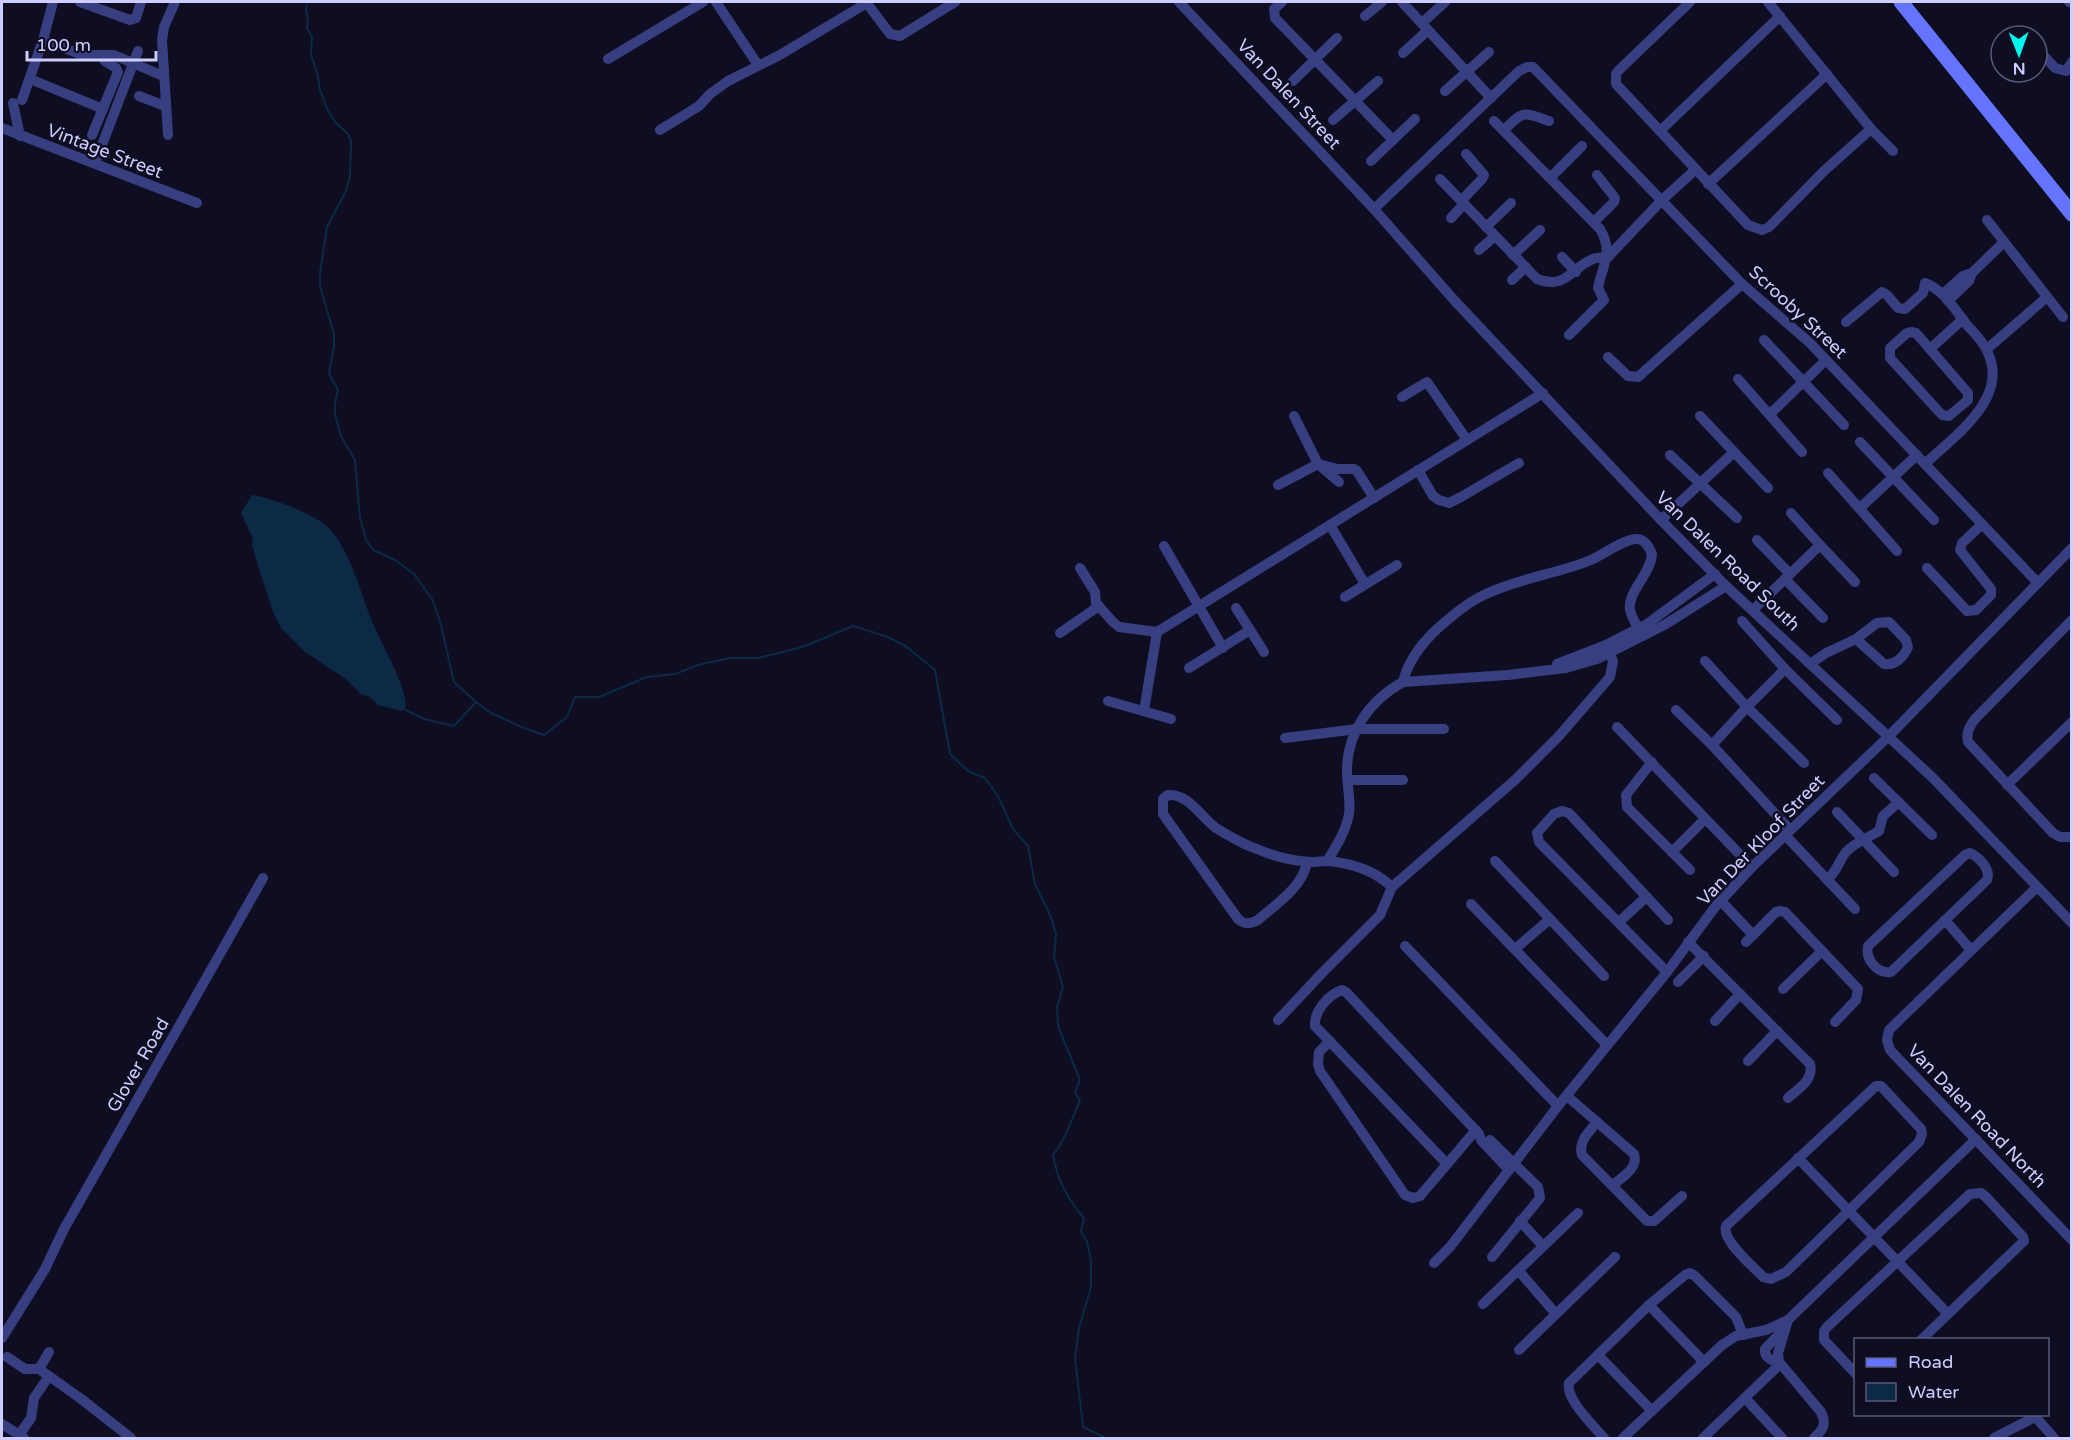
<svg xmlns="http://www.w3.org/2000/svg" width="2073" height="1440" viewBox="0 0 2073 1440" font-family="'Varela Round',sans-serif">
<rect width="100%" height="100%" fill="#0e0d21"/>
<path fill="#0c2a46" d="M252,495C272,498 318,515 331,530C354,558 361,598 376,630C385,651 405,684 406,706L402,711L378,705L370,697L362,695L347,680L305,652L281,628L273,612L256,559L252,545L253,539L241,513Z"/>
<g fill="none" stroke-linecap="round" stroke-linejoin="round">
<g stroke="#0c2a46" stroke-width="2">
<path d="M307,2L306,10L308,20L307,28L312,37L311,55L317,72L320,90L327,109L335,122L348,134L351,141L350,177L345,193L327,227L320,273V286L334,334V346L329,374L338,390L335,404V414L341,436L355,460L360,518L366,540L373,550L395,560L414,574L432,599L440,621L454,682L476,702L491,713L524,728L544,735L567,717L575,697H599L647,677L675,674L701,664L731,658H757L775,654L805,646L853,626L888,637L907,647L935,670L950,754L968,771L985,778L998,796L1013,829L1028,846L1035,884L1051,917L1056,934L1054,957L1063,987L1057,1007L1058,1026L1080,1080L1075,1092L1080,1101C1071,1120 1067,1137 1053,1155C1057,1178 1068,1200 1084,1218L1081,1232L1087,1241L1091,1261V1287L1079,1328L1075,1358L1083,1427L1106,1438"/>
<path d="M404,709L424,719L454,726L476,702"/>
</g>
<g stroke="#383f80" stroke-width="10">
<path d="M80,2L130,20L136,18L141,2"/>
<path d="M716,2L758,65"/>
<path d="M866,2L890,34L900,36L955,2"/>
<path d="M1179,2L1374,209L1454,300L1661,520L1726,586L1933,778L2072,923"/>
<path d="M1282,2L1274,9L1275,18L1393,140"/>
<path d="M1402,2L1491,98"/>
<path d="M1690,2L1619,70L1616,74V84L1748,225L1762,230L1769,227L1824,171L1871,129"/>
<path d="M1768,2L1871,129L1893,151"/>
<path d="M2069,2L2072,3"/>
<path d="M1365,16L1382,2"/>
<path d="M1422,23L1445,2"/>
<path d="M43,40L83,55H114L163,76"/>
<path d="M2037,48L2055,68L2066,71L2072,62"/>
<path d="M1403,53L1428,30"/>
<path d="M608,59L703,2"/>
<path d="M30,79L103,109"/>
<path d="M1293,81L1337,38"/>
<path d="M1445,91L1489,52"/>
<path d="M139,96L165,106"/>
<path d="M22,100L43,40L53,2"/>
<path d="M13,103L20,136"/>
<path d="M1333,120L1378,81"/>
<path d="M1494,121L1600,229C1614,252 1602,266 1598,288L1604,300L1569,335"/>
<path d="M2,128L197,203"/>
<path d="M660,130L699,106L710,94L728,81L778,56L867,3"/>
<path d="M1504,130C1524,110 1523,112 1549,121"/>
<path d="M1660,131L1780,16"/>
<path d="M92,135L118,72L116,68L105,61L101,55"/>
<path d="M168,135L162,40L164,27L175,2"/>
<path d="M1371,161L1415,119"/>
<path d="M95,163L138,51"/>
<path d="M1550,178L1582,146"/>
<path d="M1440,179L1537,279C1567,290 1570,268 1593,259C1597,257 1603,258 1608,257"/>
<path d="M1708,184L1827,74"/>
<path d="M1461,201L1482,179L1484,175L1466,154"/>
<path d="M1374,209L1519,71L1527,67H1533L1742,284L1810,343L2038,583"/>
<path d="M1451,218L1464,204"/>
<path d="M1987,220L2063,317"/>
<path d="M1594,222L1614,202L1615,198L1597,175"/>
<path d="M1486,227L1511,203"/>
<path d="M1479,250L1495,236"/>
<path d="M1513,255L1540,230"/>
<path d="M1562,257L1576,272"/>
<path d="M1608,257L1662,200L1695,170"/>
<path d="M1512,280L1526,267"/>
<path d="M1943,294L1963,276L1972,273L2004,242"/>
<path d="M1948,301L1969,281L1972,273"/>
<path d="M1846,322L1882,292L1887,295L1898,308L1905,309L1923,293L1925,283C1944,290 1955,310 1967,325C1974,333 1983,341 1987,351C2011,398 1954,436 1925,464"/>
<path d="M1911,332L1916,333L1968,393V400L1949,416L1942,415L1890,358V348L1907,333Z"/>
<path d="M1764,340L1844,425"/>
<path d="M1930,349L1963,319"/>
<path d="M1987,349L2047,297"/>
<path d="M1608,357L1628,376L1638,377L1742,284"/>
<path d="M1738,379L1802,452"/>
<path d="M1402,397L1427,382L1467,440"/>
<path d="M1770,414L1826,360"/>
<path d="M1294,416L1318,464L1339,482"/>
<path d="M1700,416L1768,488"/>
<path d="M1860,442L1934,520"/>
<path d="M1670,455L1737,518"/>
<path d="M1418,470L1433,496L1439,500L1449,503L1461,497L1519,463"/>
<path d="M1828,473L1897,551"/>
<path d="M1278,485L1318,464L1338,469H1354L1357,471L1374,498"/>
<path d="M1860,508L1917,455"/>
<path d="M1791,513L1820,545"/>
<path d="M1661,520L1734,452"/>
<path d="M1330,525L1365,584"/>
<path d="M1757,540L1790,574"/>
<path d="M1164,546L1223,648"/>
<path d="M1080,568L1095,592L1096,603L1113,622L1119,627L1157,632L1543,393"/>
<path d="M1927,568L1967,611L1976,610L1991,595V589L1960,550L1962,543L1982,524"/>
<path d="M1785,579L1823,618"/>
<path d="M1345,597L1397,565"/>
<path d="M1236,608L1264,652"/>
<path d="M1753,610L1820,545L1855,582"/>
<path d="M2072,620L1975,719C1969,727 1966,733 1968,742L2053,833L2060,837H2072"/>
<path d="M1742,621L1785,669"/>
<path d="M1060,633L1099,606"/>
<path d="M1705,661L1747,707L1785,669L1837,720"/>
<path d="M1557,664L1606,645L1647,624L1715,574"/>
<path d="M1810,664L1826,653L1856,639L1877,623L1889,622L1906,640L1908,647C1904,657 1895,666 1884,664L1856,639"/>
<path d="M1189,668L1250,630"/>
<path d="M1403,682C1408,661 1421,644 1437,629C1452,616 1468,602 1486,594C1519,578 1557,574 1591,560C1602,555 1626,538 1637,539C1645,539 1649,547 1652,554C1651,574 1627,592 1630,610C1632,619 1638,628 1643,636"/>
<path d="M1108,701L1171,719"/>
<path d="M1676,710L1712,745"/>
<path d="M1144,711L1157,632"/>
<path d="M1617,727L1752,867"/>
<path d="M1285,738L1357,729H1444"/>
<path d="M1652,762L1626,795L1627,807L1690,870"/>
<path d="M1874,778L1932,835"/>
<path d="M1348,780H1403"/>
<path d="M2007,785L2072,722"/>
<path d="M1837,812L1894,872"/>
<path d="M1790,830L1712,745L1747,707L1804,763"/>
<path d="M1785,835L1855,909"/>
<path d="M1672,852L1705,819"/>
<path d="M1970,853C1980,858 1991,869 1987,880L1891,972C1877,974 1865,959 1868,946L1965,855Z"/>
<path d="M1327,861C1336,847 1346,831 1349,814C1351,801 1347,786 1347,773C1346,733 1370,700 1403,682L1508,675L1566,668L1597,659L1666,624L1726,586"/>
<path d="M1495,861L1604,976"/>
<path d="M1307,862C1303,887 1276,904 1258,920C1250,924 1245,925 1238,919L1163,814V799L1168,795C1188,793 1201,817 1216,828C1229,836 1242,844 1257,849C1273,856 1292,861 1310,862C1317,862 1323,861 1329,861C1353,864 1374,870 1392,887"/>
<path d="M1827,880C1838,870 1838,862 1846,852C1855,842 1868,838 1879,831L1883,816L1899,802"/>
<path d="M2037,887L1889,1030L1887,1040L1890,1050L2072,1240"/>
<path d="M1721,901L1753,935"/>
<path d="M1471,904L1607,1045"/>
<path d="M1945,920L1971,950"/>
<path d="M1619,922L1646,897"/>
<path d="M1688,942L1810,1064C1814,1080 1799,1088 1788,1098"/>
<path d="M1746,942L1776,912L1781,911L1785,912L1858,989L1856,1000L1835,1022"/>
<path d="M1405,946L1558,1106"/>
<path d="M1515,949L1550,919"/>
<path d="M1667,972L1539,842L1537,833L1554,814L1562,811L1569,813L1668,920"/>
<path d="M1678,982L1704,956"/>
<path d="M1783,989L1822,951"/>
<path d="M1278,1020L1323,972L1380,915L1392,887L1515,780L1559,736L1610,677L1613,661L1606,645"/>
<path d="M1715,1021L1740,994"/>
<path d="M1330,1041L1319,1052L1318,1064L1320,1071L1405,1195L1413,1198L1420,1196L1476,1130"/>
<path d="M1748,1061L1777,1031"/>
<path d="M1876,1086H1881L1921,1129L1922,1134L1919,1142L1786,1272L1771,1279L1763,1277C1753,1266 1721,1240 1726,1226Z"/>
<path d="M1567,1096L1634,1154C1639,1168 1622,1177 1613,1185"/>
<path d="M1597,1122C1589,1132 1578,1141 1582,1155L1647,1221H1654L1682,1196"/>
<path d="M1490,1140L1538,1187L1540,1198L1492,1257"/>
<path d="M1798,1158L1948,1314"/>
<path d="M1447,1164L1315,1026C1314,1011 1328,995 1342,990L1346,992L1479,1134L1481,1140L1509,1170"/>
<path d="M1520,1221L1543,1246"/>
<path d="M1434,1263L1450,1247L1558,1106L1667,972L1715,907L1752,867L1889,736L2072,548"/>
<path d="M1518,1270L1556,1314"/>
<path d="M1483,1304L1578,1213"/>
<path d="M1649,1305L1704,1362"/>
<path d="M1788,1320L1778,1353L1779,1362L1821,1412C1827,1424 1823,1430 1814,1438"/>
<path d="M2,1338L45,1269L64,1229L263,878"/>
<path d="M1519,1350L1615,1257"/>
<path d="M1598,1355L1652,1411"/>
<path d="M7,1357L25,1369H39L80,1398L131,1438"/>
<path d="M1779,1362C1771,1361 1764,1357 1765,1349L1785,1328"/>
<path d="M39,1369L49,1352"/>
<path d="M1856,1374L1824,1340V1331L1827,1327L1970,1194L1981,1193L1986,1197L2023,1237L2024,1241L1921,1340"/>
<path d="M1745,1398L1782,1438"/>
<path d="M2033,1414L2054,1438"/>
<path d="M2,1424L24,1438"/>
<path d="M19,1435L31,1418L34,1398L49,1376"/>
<path d="M1604,1438C1594,1426 1565,1399 1569,1383L1649,1305L1685,1275L1690,1273L1695,1276L1736,1317L1743,1335"/>
<path d="M1623,1438L1722,1345L1736,1336L1766,1330L1788,1320L1976,1139"/>
<path d="M1703,1438L1780,1364"/>
<path d="M1994,1438L2035,1417"/>
</g>
<path stroke="#6474ff" stroke-width="15" d="M1901,2L2072,214"/>
</g>
<g text-anchor="middle" stroke-width="5" stroke-linejoin="round" paint-order="stroke">
<g font-size="18" fill="#cdceff" stroke="#0e0d21">
<text transform="translate(1289 94) rotate(47)" y="6">Van Dalen Street</text>
<text transform="translate(105 151) rotate(21)" y="6">Vintage Street</text>
<text transform="translate(1798 312) rotate(43)" y="6">Scrooby Street</text>
<text transform="translate(1728 561) rotate(44)" y="6">Van Dalen Road South</text>
<text transform="translate(1761 840) rotate(-46)" y="6">Van Der Kloof Street</text>
<text transform="translate(138 1065) rotate(-60)" y="6">Glover Road</text>
<text transform="translate(1977 1116) rotate(46)" y="6">Van Dalen Road North</text>
</g>
</g>
<rect width="2073" height="1440" fill="none" stroke="#cdceff" stroke-width="6"/>
<rect x="1854" y="1338" width="195" height="78" fill="#0e0d21" stroke="#5a5a7a" stroke-width="1.5"/>
<rect x="1866" y="1358" width="30" height="9" fill="#6474ff" stroke="#5a5a7a" stroke-width="1.5"/>
<text x="1908" y="1368" font-size="18" fill="#cdceff">Road</text>
<rect x="1866" y="1383" width="30" height="18" fill="#0c2a46" stroke="#5a5a7a" stroke-width="1.5"/>
<text x="1908" y="1398" font-size="18" fill="#cdceff">Water</text>
<g transform="translate(2019 54) rotate(179)"><circle r="28" fill="#0e0d21" stroke="#5a5a7a" stroke-width="1.5"/>
<path d="M0-4.5L10 22L0 15L-10 22Z" fill="#00f8ef"/>
<text y="-9" font-size="16" font-weight="bold" text-anchor="middle" fill="#cdceff">N</text>
</g>
<path d="M27 51v9h129v-9" fill="none" stroke="#cdceff" stroke-width="3"/>
<text x="36" y="51" font-size="18" fill="#cdceff" stroke="#0e0d21" stroke-width="4.5" paint-order="stroke">100 m</text>
</svg>
